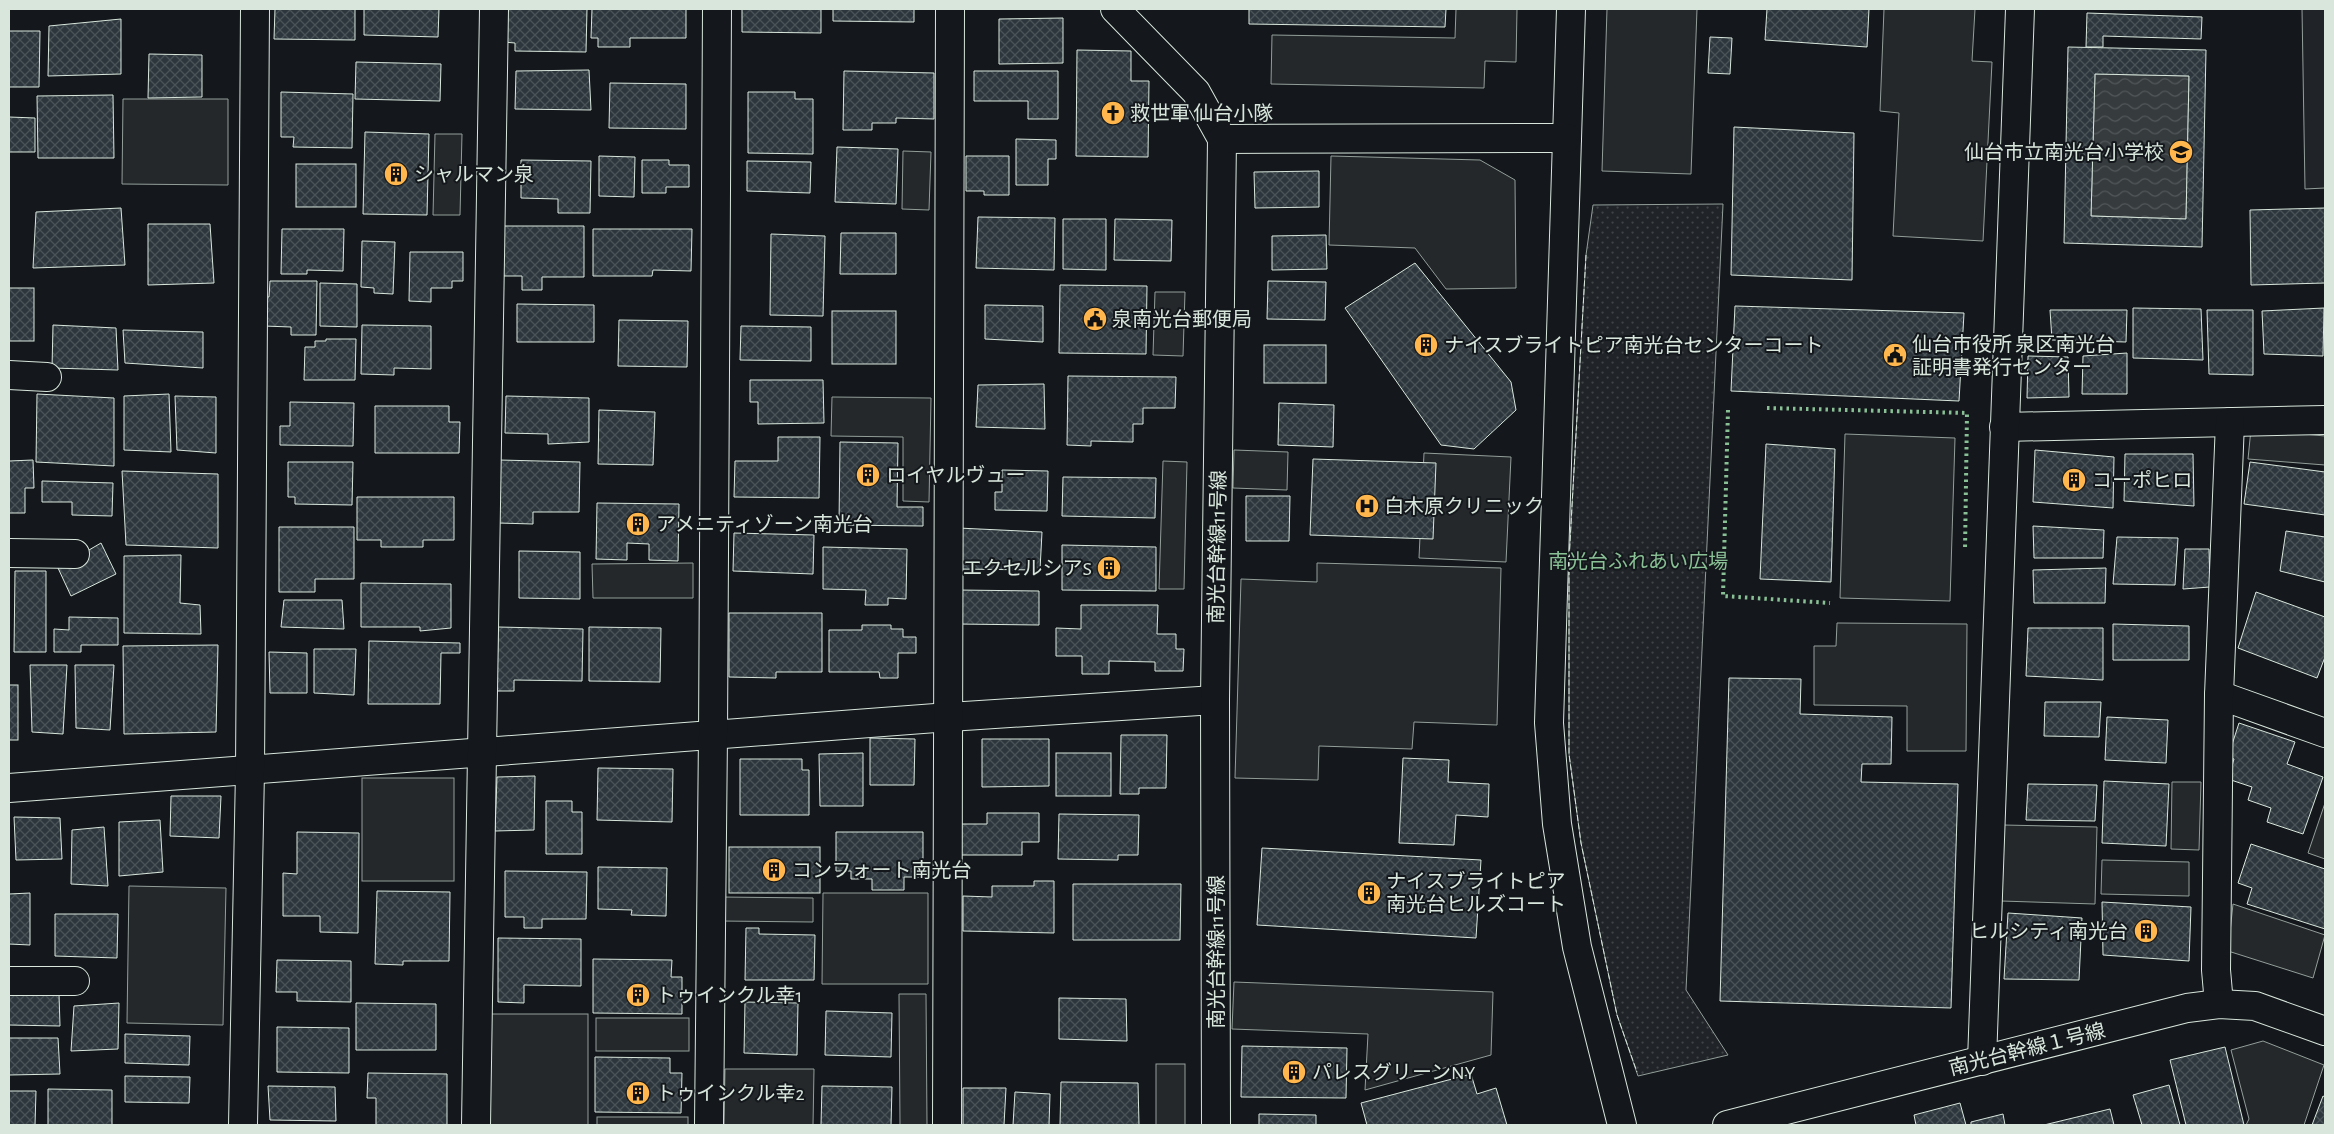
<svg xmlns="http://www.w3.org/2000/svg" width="2334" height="1134" viewBox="0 0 2334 1134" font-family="'Alegreya Sans','Noto Sans JP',sans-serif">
<defs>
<pattern id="grass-dots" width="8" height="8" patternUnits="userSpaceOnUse" patternTransform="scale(1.25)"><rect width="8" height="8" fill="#202428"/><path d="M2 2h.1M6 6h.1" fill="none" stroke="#404447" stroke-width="1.8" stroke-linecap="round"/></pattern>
<pattern id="water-waves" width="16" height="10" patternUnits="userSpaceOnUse" patternTransform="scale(1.25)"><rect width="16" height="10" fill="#363b3e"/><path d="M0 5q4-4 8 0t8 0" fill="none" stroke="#525759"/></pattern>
<pattern id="building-cross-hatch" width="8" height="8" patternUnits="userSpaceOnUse" patternTransform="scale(1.25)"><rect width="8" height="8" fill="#2c363c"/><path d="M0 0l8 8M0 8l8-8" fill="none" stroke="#4a5358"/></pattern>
</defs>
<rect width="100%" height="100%" fill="#14181c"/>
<path fill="url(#grass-dots)" stroke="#939e99" d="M1723,204L1686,990L1728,1055L1638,1076L1617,1015L1581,843L1569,754V560L1586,255L1593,205Z"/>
<path fill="#202428" stroke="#939e99" d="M2302,9H2325V188L2305,189Z"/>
<g fill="#24282b" stroke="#939e99">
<path d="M1456,9H1517L1516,62L1485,61L1484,88L1271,84L1272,35L1455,38Z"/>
<path d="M1607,9H1697L1691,174L1602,171Z"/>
<path d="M1884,9H1975L1972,61L1992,62L1983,241L1893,236L1899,113L1880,111Z"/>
<path d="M123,99H228V185L122,184Z"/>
<path d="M435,134H462L460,215H433Z"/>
<path d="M903,151L931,152L929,210L902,209Z"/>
<path d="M1331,156L1480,160L1515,180L1516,288L1446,289L1415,248L1329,245Z"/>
<path d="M1155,292H1185L1183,356L1153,355Z"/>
<path d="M832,397L931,398L929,502L903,501V437L831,436Z"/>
<path d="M2251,429L2325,436V465L2248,459Z"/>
<path d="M1845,434L1955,438L1950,601L1840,598Z"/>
<path d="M1234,450L1288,452L1287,490L1233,488Z"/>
<path d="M1424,453L1511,457L1506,562L1419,558Z"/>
<path d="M1163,461L1187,462L1184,589H1159Z"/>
<path d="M693,563V598H593L592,564Z"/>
<path d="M1317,563L1501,568L1497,725L1414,722L1412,749L1319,746L1318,780L1235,778L1241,579L1317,582Z"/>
<path d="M1837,623L1967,624L1966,751H1907V706L1814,705V646H1836Z"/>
<rect x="362" y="778" width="92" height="103"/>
<path d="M2172,782H2201L2199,850L2171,849Z"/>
<path d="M2325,803V859L2308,853Z"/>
<path d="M2003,825L2097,827L2095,904L2001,901Z"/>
<path d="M2102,860L2189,862V896L2101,894Z"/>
<path d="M129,886L226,888L223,1025L127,1023Z"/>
<path d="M823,893H928V984H822Z"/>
<path d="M720,897L813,898V922L720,921Z"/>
<path d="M2233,904L2325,935L2313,978L2228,951Z"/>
<path d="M1234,982L1493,992L1491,1055L1365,1090L1368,1034L1232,1029Z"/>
<path d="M899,994H926L927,1125H900Z"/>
<rect x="489" y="1014" width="99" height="111"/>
<rect x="596" y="1018" width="93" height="33"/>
<path d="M2263,1041L2324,1065L2304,1125H2246L2249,1119L2231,1050Z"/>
<rect x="1156" y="1064" width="29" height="61"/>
<path d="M725,1069H814L813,1125H724Z"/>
<rect x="597" y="1117" width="91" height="8"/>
</g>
<path fill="url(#water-waves)" stroke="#939e99" d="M2095,74L2189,76L2186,219L2091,216Z"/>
<g fill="url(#building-cross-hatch)" stroke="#d8e6dc" fill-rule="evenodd">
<path d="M275,9H355V40L274,39Z"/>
<path d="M364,9H439L438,37L364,35Z"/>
<path d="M504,9H587L586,52L515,51V43L503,42Z"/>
<path d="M592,9H686V38H630V47H598V38H591Z"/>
<path d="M742,9H821V33L742,32Z"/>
<path d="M833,9H914V22L833,21Z"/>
<path d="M1249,9H1446L1445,27L1249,24Z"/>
<path d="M1767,9H1869L1867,47L1765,40Z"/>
<path d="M2087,13L2202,17L2201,39L2103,36V47H2086Z"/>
<path d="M1063,18V63L999,64V19Z"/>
<path d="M121,19V74L48,76L49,26Z"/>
<path d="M9,31H40L39,87H9Z"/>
<path d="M1710,37L1732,38L1730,74L1708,73Z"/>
<path d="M2068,47L2206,50L2202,247L2064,243ZM2095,74L2189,76L2186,219L2091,216Z"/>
<path d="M1077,50L1131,51V81H1149L1148,157L1076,156Z"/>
<path d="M149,54L202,55V97L148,98Z"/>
<path d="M356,62L441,64L440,101L355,99Z"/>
<path d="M589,70L591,110L515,109L516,71Z"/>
<path d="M844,71L934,73V119L896,118V123H872V130H843Z"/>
<path d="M974,71H1058V119H1028V101H974Z"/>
<path d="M610,83L686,84V129L609,128Z"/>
<path d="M281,92L353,94L352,148L293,147L294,137H281Z"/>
<path d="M748,92H795V99H813V154L748,153Z"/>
<path d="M113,95L114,158H38L37,96Z"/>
<path d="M9,117L35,118V152H9Z"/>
<path d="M1734,127L1854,133L1852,280L1731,275Z"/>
<path d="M365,132L429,134L427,215L363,214Z"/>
<path d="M1016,139L1056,140V159H1048V185H1016Z"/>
<path d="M837,147L898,149L896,204L835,202Z"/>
<path d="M599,156L635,157L634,197L599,196Z"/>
<path d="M966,156H1009V195H984V191H966Z"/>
<path d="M521,160L591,161L590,213H558V199L521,198Z"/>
<path d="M642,160H669V165H689V187H666V193H642Z"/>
<path d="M747,161L811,162L810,193L747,191Z"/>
<rect x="296" y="164" width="60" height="43"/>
<path d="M1319,171V207L1255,208L1254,172Z"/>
<path d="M121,208L125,265L33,268L36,212Z"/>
<path d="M2325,208V283L2251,285L2250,210Z"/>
<path d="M978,217L1055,218L1054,270L976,268Z"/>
<path d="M1063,219H1106V270L1063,269Z"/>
<path d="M1115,219L1172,220L1171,261L1114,260Z"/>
<path d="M148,224H210L214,283L148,285Z"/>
<path d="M503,226H584V277H542V290H522V276H503Z"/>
<path d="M282,229H344L343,271L307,270V274H281Z"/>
<path d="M593,229H692L691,271L653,270L652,276H593Z"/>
<path d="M841,233H896V274H840Z"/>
<path d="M771,234L825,236L823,316L770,315Z"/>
<path d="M1326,235L1327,269L1272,270V236Z"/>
<path d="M362,241L395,242L393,294L374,293V288L361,287Z"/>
<path d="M410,252H463V281H452V288H431V302L409,301Z"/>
<path d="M1415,263L1511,382L1516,410L1474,449L1441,445L1345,308Z"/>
<path d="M270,281H317L316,335H291V327L264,326V297H269Z"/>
<path d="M1268,281L1326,282L1325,320L1267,319Z"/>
<path d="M320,283L357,284V327L320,326Z"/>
<path d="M1060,285L1147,286L1146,354L1059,353Z"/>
<rect x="9" y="288" width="25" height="53"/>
<path d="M517,304L594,305V342H517Z"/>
<path d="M985,305L1043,306V342L985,339Z"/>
<path d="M1735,306L1964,313L1959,401L1731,391Z"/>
<path d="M2133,308L2201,309L2203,360L2133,358Z"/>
<path d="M2324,308L2323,356L2264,354L2262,311Z"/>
<path d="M2050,310H2127L2126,342L2052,340Z"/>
<path d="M2207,310H2253V375L2209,374Z"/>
<rect x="832" y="311" width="64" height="53"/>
<path d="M619,320L688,321L687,367L618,366Z"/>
<path d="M53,325L116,328L118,370L52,368Z"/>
<path d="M362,325L431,326V369L394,368V375L361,374Z"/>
<path d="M741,326L811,327V361L740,360Z"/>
<path d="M123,330L203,332V368L125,363Z"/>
<path d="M326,339H356L355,380H304L305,347H315V341H326Z"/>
<rect x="1264" y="345" width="62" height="38"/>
<path d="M2127,353V394H2082L2083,356Z"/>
<path d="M2028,356L2068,357L2069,397L2027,398Z"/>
<path d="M1068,376L1176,377L1175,408H1143V424H1133V442L1091,441V446L1067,445Z"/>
<path d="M750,380H823L824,423L758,424V402H750Z"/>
<path d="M1044,384L1045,429L976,427L978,385Z"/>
<path d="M37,394L114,398V466L36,462Z"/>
<path d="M169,394L171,452L124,450V396Z"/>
<path d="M175,396L216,397V453L177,450Z"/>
<path d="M506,396L589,398V442L548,444V434L505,433Z"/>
<path d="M290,402L354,403L353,446L280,445V426H290Z"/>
<path d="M1279,403L1334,405L1333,447L1278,445Z"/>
<path d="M375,406H449V422H460L459,453H375Z"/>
<path d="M599,410L655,412L653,465L598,464Z"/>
<path d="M778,437H820L819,498L734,497L735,461H778Z"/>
<path d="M840,442L898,443L897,507H923V526L839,525Z"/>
<path d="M1766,444L1835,449L1831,582L1760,579Z"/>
<path d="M2035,450L2114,457L2113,508L2033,502Z"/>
<path d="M2125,454H2193L2194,506L2124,501Z"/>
<path d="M1313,459L1436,463L1433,539L1310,535Z"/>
<path d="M33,460L34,488H25V513H9V461Z"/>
<path d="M499,460L580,462L579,512H533V524L498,523Z"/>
<path d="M288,462H353L352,505L295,504V497H288Z"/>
<path d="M2250,462L2325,472V515L2244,504Z"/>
<path d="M1002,470L1048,471L1047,511L995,510V492H1002Z"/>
<path d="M122,471L218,474V548L126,545Z"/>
<path d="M1063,477L1156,478L1155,518L1062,516Z"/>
<path d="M42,481L113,483L112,516L72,515V502H42Z"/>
<path d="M1246,496H1290L1289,541H1246Z"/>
<path d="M357,497H454V540H423V547H381V540H357Z"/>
<path d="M597,503L679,504L678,561L649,560V544L627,543V560L596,559Z"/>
<path d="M2033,526L2104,530L2103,558H2034Z"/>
<path d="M279,527H354V579H315V592H279Z"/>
<path d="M958,528L1042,532L1040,570L956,569Z"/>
<path d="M2286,531L2325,537V582L2280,571Z"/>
<path d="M734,533L814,535L813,574L733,571Z"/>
<path d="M2117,537L2178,538L2175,585L2113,584Z"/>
<path d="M101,543L116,574L71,596L58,568Z"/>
<path d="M1062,545L1156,547V591L1062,590Z"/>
<path d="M823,547L907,549L906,599L888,598V605H865L866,590L823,589Z"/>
<path d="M2185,549H2209L2210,587L2183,589Z"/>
<path d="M519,551L580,552V599L519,598Z"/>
<path d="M181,555L180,603L200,605L201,634L124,633V556Z"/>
<path d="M2106,568L2105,603H2034L2033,570Z"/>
<path d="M15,571H46V652H14Z"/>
<path d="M361,583L451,584V628L420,631V627H361Z"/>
<path d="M957,590L1039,591V625L956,624Z"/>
<path d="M2256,592L2325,617V657L2317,678L2238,648Z"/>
<path d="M284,600H342L344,629L281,627Z"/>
<path d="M1081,605H1158L1157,634H1176V649H1184L1183,671H1155V662L1109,661V674H1082V656H1056V628L1081,629Z"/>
<path d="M729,613H822V672H776V678L729,677Z"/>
<path d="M69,617L118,618V645H81V652H54V629L69,630Z"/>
<path d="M2113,624L2189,626V660H2113Z"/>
<path d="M862,625H891V629H903V637H916V653H898V678H880L879,672H829V630H862Z"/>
<path d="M498,627L583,629L582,681L514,680V691H497Z"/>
<path d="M589,627L661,628L660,682L589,681Z"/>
<path d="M2028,628H2103V680L2026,676Z"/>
<path d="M369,641L460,643V653H441L440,704H368Z"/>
<path d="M218,645L216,732L124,734L123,646Z"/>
<path d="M314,649H356L354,695L314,693Z"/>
<path d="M269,652L307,653V693H270Z"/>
<path d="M30,665H67L63,734L32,732Z"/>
<path d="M75,665H114L110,730L76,728Z"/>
<path d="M1729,678L1801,679L1800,714L1892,717L1891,764H1862L1861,782L1958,784L1951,1008L1720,1001Z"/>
<rect x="9" y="685" width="9" height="55"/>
<path d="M2045,702H2101L2099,737L2044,736Z"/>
<path d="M2107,717L2168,720L2166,763L2105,760Z"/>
<path d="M2239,723L2295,742L2287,764L2323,777L2303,834L2267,822L2271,808L2248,800L2252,787L2228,779L2234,759L2228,757Z"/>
<path d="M1121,735H1167L1166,788H1139V794H1120Z"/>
<path d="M870,738L915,739L914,785H870Z"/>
<path d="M982,739H1049V786L982,787Z"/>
<path d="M863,753V806H820L819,754Z"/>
<rect x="1056" y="753" width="55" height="43"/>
<path d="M1403,758L1449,760L1448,782L1489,784L1488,817L1456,815L1454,845L1399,843Z"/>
<path d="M740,759H802V770H809V815H740Z"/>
<path d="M598,768L673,769L672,822L597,820Z"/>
<path d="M535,776L534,830L495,831L497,777Z"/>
<path d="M2104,781L2169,784L2166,846L2102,843Z"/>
<path d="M2028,784L2097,785L2095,821L2026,820Z"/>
<path d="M171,796H221L219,838L170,836Z"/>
<path d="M546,801H572V812H582V854H546Z"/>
<path d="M987,813H1039V842H1022V855H960V824H987Z"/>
<path d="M1059,814L1139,815L1138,855H1118V860L1058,859Z"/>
<path d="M14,817L60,818L62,859L16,860Z"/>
<path d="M160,820L163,872L119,876V822Z"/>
<path d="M104,827L108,886L71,884L72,830Z"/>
<path d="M297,832L359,833L358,933L320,932V916H283V873L297,874Z"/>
<path d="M836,832H923V877H904V890H872V879H851V871H836Z"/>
<path d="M2251,844L2325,869V929L2247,904L2252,888L2238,883Z"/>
<rect x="729" y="847" width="91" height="46"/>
<path d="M1262,848L1481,860L1476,938L1257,925Z"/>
<path d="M598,867L667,868L666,916L631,915L632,910L598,909Z"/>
<path d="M505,871L587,872L586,919H542V928H524V917H505Z"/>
<path d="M1034,881H1054V933L963,931V896L992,897V886H1034Z"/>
<path d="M1073,884H1181L1180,940H1073Z"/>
<path d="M377,891L450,892L449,961H403V965L375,964Z"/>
<path d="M30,893V945L9,944V894Z"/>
<path d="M2102,902L2191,907L2189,961L2103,955Z"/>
<path d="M2008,913L2082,918L2079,980L2004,979Z"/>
<path d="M55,914H118L117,958L55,956Z"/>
<path d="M746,928H759V934L815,935L814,980H745Z"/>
<path d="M498,938L581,939V986L524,985V1003L498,1002Z"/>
<path d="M593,959L672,960L671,977H682V1014L593,1013Z"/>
<path d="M277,960L351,961V1002L297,1001V992H276Z"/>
<path d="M9,992L59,994L60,1026L9,1025Z"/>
<path d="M1059,998L1126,999L1127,1041L1059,1039Z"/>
<path d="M745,1002L798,1003L797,1055L744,1053Z"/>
<path d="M119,1003L118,1049L71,1051L74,1006Z"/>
<path d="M356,1003L436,1004V1050H356Z"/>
<path d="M826,1011L892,1013L891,1057L825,1055Z"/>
<path d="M277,1027L349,1028V1073L277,1072Z"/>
<path d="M125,1034L190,1036L189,1065L125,1063Z"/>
<path d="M9,1038H58L60,1074L9,1075Z"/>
<path d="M1242,1046L1347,1048L1346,1098L1241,1097Z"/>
<path d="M2225,1047L2244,1125H2186L2170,1060Z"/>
<path d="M595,1057L670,1058V1073H682L681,1113L595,1112Z"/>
<path d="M368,1073L447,1074V1125H376V1098H367Z"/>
<path d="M1471,1074L1477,1094L1496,1088L1507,1125H1367L1361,1103Z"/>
<path d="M125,1076L190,1077L189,1103L125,1102Z"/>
<path d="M1061,1082L1138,1083L1139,1125H1060Z"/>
<path d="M2169,1085L2180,1125H2142L2133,1095Z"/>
<path d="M268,1086L335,1087L336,1121L270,1120Z"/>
<path d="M822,1086L892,1087L891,1125H821Z"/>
<path d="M963,1088H1006L1004,1125H963Z"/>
<path d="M48,1089L112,1090V1125H48Z"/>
<path d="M9,1091H36L35,1125H9Z"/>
<path d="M1015,1092L1050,1094L1049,1125H1013Z"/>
<path d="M2323,1096L2325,1097V1125H2312Z"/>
<path d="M1960,1103L1966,1125H1916L1914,1115Z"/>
<path d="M2110,1109L2114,1125H2044Z"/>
<path d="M1259,1114L1316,1115V1125H1259Z"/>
<path d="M2003,1114L2005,1125H1971V1122Z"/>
</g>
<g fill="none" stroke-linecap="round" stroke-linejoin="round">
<g stroke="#d8e6dc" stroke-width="30">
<g id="minor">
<path d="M9,375L47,377"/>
<path d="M2004,427L2325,420"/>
<path d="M9,553L75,554"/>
<path d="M2219,695L2325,733"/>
<path d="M9,788L949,717L1215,700"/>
<path d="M9,981H75"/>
<path d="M2219,1004L2216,970L2219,695L2230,422"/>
<path d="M1982,1061L2020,9"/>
<path d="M243,1125L250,771L255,9"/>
<path d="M476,1125L494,9"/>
<path d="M709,1125L713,735L717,9"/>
<path d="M947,1125L950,9"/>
</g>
</g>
<g stroke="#d8e6dc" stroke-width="30">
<g id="tertiary">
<path d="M1115,9L1196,92L1222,139L1215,700L1216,1125"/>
<path d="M1571,9L1549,723L1557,824L1577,947L1622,1125"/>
<path d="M1222,139L1567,138"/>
<path d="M1727,1125L2187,1008L2219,1004L2255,1006L2325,1031"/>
</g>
</g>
<use href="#minor" stroke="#14181c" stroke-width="28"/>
<use href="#tertiary" stroke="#14181c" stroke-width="28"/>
<g stroke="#8ac095" stroke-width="4" stroke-dasharray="2.5 4" stroke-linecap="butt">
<path d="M1767,408L1967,413L1965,551"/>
<path d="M1728,410L1723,596L1830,603"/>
</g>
<path stroke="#d8e6dc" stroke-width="1" stroke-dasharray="6 2.5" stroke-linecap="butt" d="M1586,255L1569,560V754L1581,843L1617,1015L1637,1072"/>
</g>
<defs>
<g id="church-disc" transform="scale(1.25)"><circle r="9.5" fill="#ffb74d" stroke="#14181c"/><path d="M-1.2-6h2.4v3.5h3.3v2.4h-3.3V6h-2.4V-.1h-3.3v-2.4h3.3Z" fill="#111"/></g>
<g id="school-disc" transform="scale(1.25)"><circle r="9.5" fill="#ffb74d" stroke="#14181c"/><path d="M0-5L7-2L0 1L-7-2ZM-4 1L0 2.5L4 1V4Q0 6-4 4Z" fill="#111"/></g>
<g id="building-disc" transform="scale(1.25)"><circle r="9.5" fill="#ffb74d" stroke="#14181c"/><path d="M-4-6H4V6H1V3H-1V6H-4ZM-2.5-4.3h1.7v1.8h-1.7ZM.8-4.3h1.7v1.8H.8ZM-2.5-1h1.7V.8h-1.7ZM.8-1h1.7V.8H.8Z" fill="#111"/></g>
<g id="civic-disc" transform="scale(1.25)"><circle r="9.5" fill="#ffb74d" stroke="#14181c"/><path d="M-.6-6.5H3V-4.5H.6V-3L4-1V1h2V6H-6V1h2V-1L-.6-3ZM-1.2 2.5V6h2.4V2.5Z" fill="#111"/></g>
<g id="hospital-disc" transform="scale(1.25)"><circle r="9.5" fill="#ffb74d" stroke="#14181c"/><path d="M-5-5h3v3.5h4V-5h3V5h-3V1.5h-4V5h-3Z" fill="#111"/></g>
</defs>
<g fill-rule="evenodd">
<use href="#church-disc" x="1113" y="113"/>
<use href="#school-disc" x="2181" y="152"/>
<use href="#building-disc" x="396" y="174"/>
<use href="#civic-disc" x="1095" y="319"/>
<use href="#building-disc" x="1426" y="345"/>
<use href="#civic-disc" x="1895" y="355"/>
<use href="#building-disc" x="868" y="475"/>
<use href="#building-disc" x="2074" y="480"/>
<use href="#hospital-disc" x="1367" y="506"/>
<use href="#building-disc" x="638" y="524"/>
<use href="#building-disc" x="1109" y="568"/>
<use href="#building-disc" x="774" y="870"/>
<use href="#building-disc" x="1369" y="893"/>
<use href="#building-disc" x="2146" y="931"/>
<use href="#building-disc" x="638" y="995"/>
<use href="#building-disc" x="1294" y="1072"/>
<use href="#building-disc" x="638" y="1093"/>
</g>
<g text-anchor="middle" stroke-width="4" stroke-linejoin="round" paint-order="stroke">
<g font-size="20" fill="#d8e6dc" stroke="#14181c" text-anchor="start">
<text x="1130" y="120">救世軍 仙台小隊</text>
<text x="2164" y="159" text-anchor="end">仙台市立南光台小学校</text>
<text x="414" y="181">シャルマン泉</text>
<text x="1112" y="326">泉南光台郵便局</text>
<text x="1912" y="351">仙台市役所 泉区南光台<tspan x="1912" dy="23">証明書発行センター</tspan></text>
<text x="1444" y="352">ナイスブライトピア南光台センターコート</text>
<text x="886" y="482">ロイヤルヴュー</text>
<text x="2092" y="487">コーポヒロ</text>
<text x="1384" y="513">白木原クリニック</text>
<text x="656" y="531">アメニティゾーン南光台</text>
<text x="1092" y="575" text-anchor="end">エクセルシアS</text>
<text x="792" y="877">コンフォート南光台</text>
<text x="1386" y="888">ナイスブライトピア<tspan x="1386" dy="23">南光台ヒルズコート</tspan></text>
<text x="2128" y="938" text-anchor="end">ヒルシティ南光台</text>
<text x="656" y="1002">トゥインクル幸1</text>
<text x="1312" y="1079">パレスグリーンNY</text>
<text x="656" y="1100">トゥインクル幸2</text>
</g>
<g font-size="20" fill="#d8e6dc" stroke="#14181c">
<text transform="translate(1217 547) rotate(-89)" y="7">南光台幹線11号線</text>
<text transform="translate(1216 952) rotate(-90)" y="7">南光台幹線11号線</text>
<text transform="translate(2027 1049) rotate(-14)" y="7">南光台幹線１号線</text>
</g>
<g font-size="20" fill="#8ac095" stroke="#14181c">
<text x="1638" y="568">南光台ふれあい広場</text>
</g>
</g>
<rect width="2334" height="1134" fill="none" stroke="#d8e6dc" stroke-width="20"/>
</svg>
